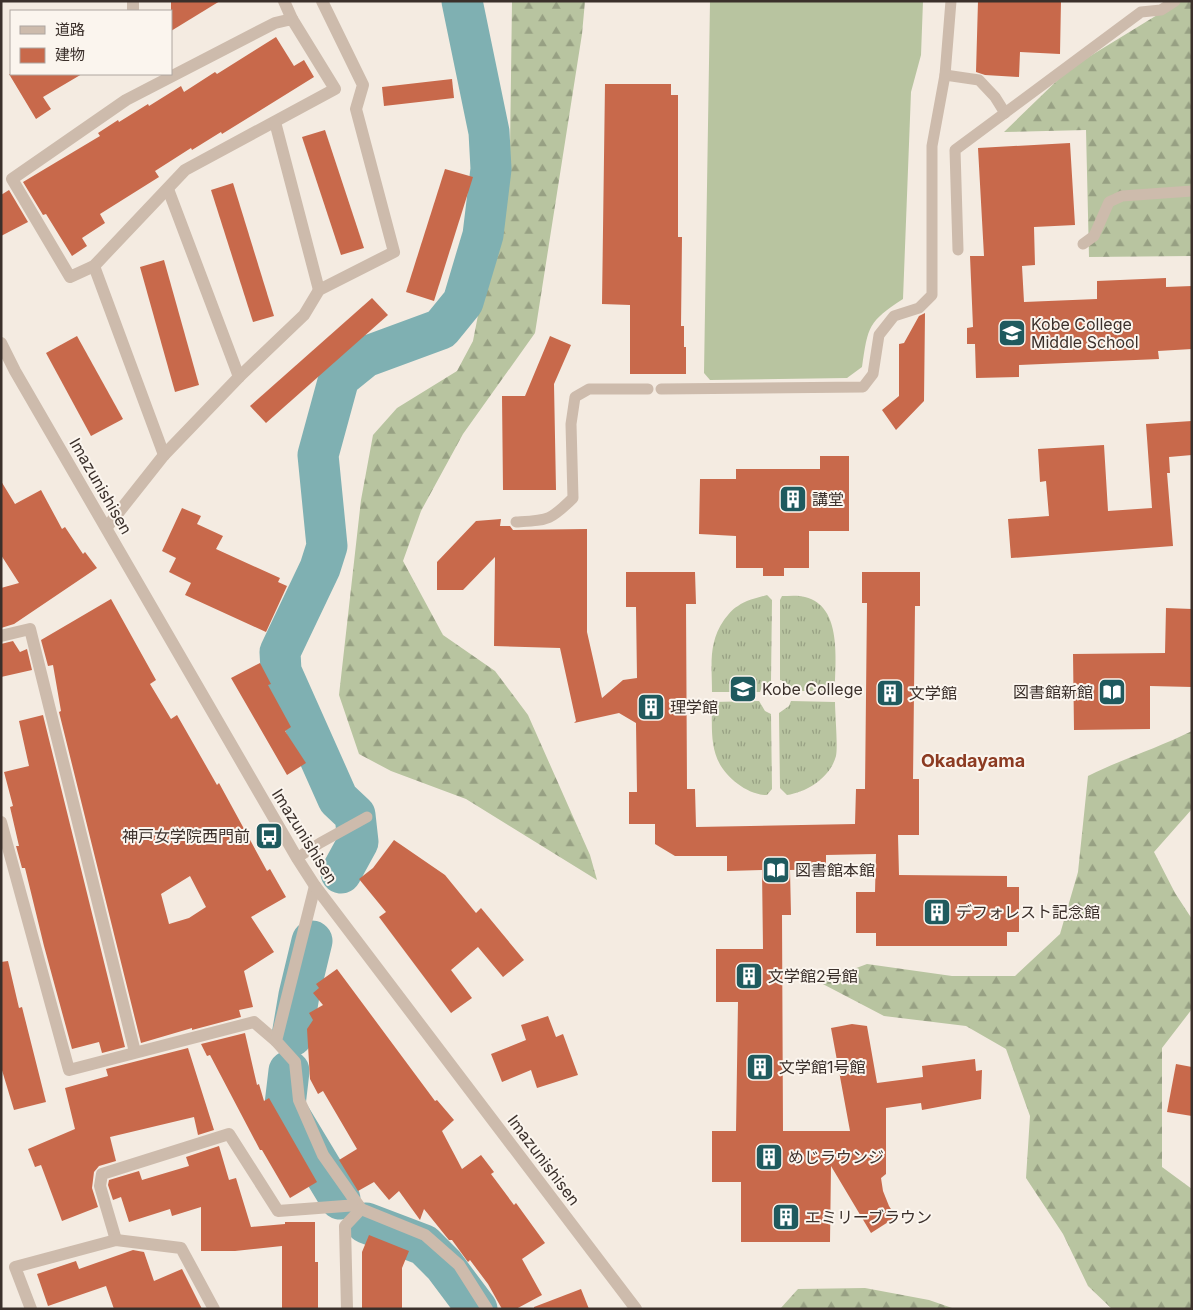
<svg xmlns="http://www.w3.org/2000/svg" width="1193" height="1310" viewBox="0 0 1193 1310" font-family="Inter,'Noto Sans JP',sans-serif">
<defs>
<pattern id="grass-tufts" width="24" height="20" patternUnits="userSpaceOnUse" patternTransform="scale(1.25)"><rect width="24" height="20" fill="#b8c4a0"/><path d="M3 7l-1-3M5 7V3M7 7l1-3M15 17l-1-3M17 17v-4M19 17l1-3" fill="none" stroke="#97a083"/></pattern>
<pattern id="forest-firs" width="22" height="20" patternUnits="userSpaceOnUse" patternTransform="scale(1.25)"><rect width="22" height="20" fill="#b8c4a0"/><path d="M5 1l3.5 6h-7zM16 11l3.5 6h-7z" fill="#97a083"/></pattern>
</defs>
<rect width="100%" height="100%" fill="#f4ebe1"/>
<g fill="url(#grass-tufts)">
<path d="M767,595L772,600L771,681L762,686L760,692H712C712,665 708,643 724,620C728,615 732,609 738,606C746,600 757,598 767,595Z"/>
<path d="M782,596C789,596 798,595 805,597C843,606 835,662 835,691H789C789,684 787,682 780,680V600Z"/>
<path d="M759,701L765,711L771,714L772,789L767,795C756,795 746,790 738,784C708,762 712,735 712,702Z"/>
<path d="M791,701L835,702C835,714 838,746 836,756C830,778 807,792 787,795L780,788L779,713L789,706Z"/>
</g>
<g fill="url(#forest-firs)">
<path d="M512,1H585L582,34L535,333L463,434L421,511L403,561L443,635L495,671L528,715L590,855L597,880L466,799L391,771L359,754L339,695L361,500L373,435L397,408L457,371L473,341L510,151Z"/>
<path d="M1180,1H1192V256L1089,257L1086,130L1004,132L1069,69Z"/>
<path d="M1192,731V809L1154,852L1175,893L1192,919V1009L1162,1048V1167L1192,1189V1309H1112L1088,1286L1063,1234L1026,1178L1030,1116L1006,1049L966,1026L884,1016L819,982L867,964L952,976H1015L1060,934L1078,872L1088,776C1122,759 1158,748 1192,731Z"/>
<path d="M865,1288L929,1300L955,1309H780L798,1289Z"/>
</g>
<path fill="#b8c4a0" d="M710,1H923L921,55L911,92L903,299C868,322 868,326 862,367L847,378L710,380L704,373Z"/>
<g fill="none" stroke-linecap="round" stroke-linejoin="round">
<g stroke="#7fb0b2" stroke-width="41">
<path d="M341,873L358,842L355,815L338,799L281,671L280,652L320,568L327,546L318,455L339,378L365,357L441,329L463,302L483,235L491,169L489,132L462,1"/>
<path d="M292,1036L299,995L312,941"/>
<path d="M289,1071L285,1105L287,1111L340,1199"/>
<path d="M366,1223L424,1245L444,1265L477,1309"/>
</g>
</g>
<g fill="#c8694b" fill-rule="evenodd">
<path d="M171,1H220L171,31Z"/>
<path d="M978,1H1061L1060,54L1020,52L1019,77L985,75L976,72Z"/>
<path d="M276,37L294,66L304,60L314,77L222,134L221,132L192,150L191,148L155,171L159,177L100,214L105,223L82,238L87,246L72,256L46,214L43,215L23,182L100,136L98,133L118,120L119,122L148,104L149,106L181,86L184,92L215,72L217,74Z"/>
<path d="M9,74H82L43,97L51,109L36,119Z"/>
<path d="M452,79L454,98L384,106L382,87Z"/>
<path d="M605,84H671V95H678V237H682L681,326H684V347H686V374H630V305L602,304Z"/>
<path d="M325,130L364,248L341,255L302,137Z"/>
<path d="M1070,143L1075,225L1034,227L1035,265L1022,266L1024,302L1097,299V281L1166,278V287L1192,286V349L1158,351L1159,359L1019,365V377L976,378L975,344H967V328L973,327L970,256H984L978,148Z"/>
<path d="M445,169L473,177L434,301L406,292Z"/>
<path d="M233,183L274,316L253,322L211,190Z"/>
<path d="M9,190L28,222L1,236V195Z"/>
<path d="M164,260L199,385L175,392L140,267Z"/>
<path d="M372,298L388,315L266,423L250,406Z"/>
<path d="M925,313L924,401L896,430L882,410L899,396V344L904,343L919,316Z"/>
<path d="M77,336L123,419L91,436L46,353Z"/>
<path d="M550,336L571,345L554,384L556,490H503L502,396H525Z"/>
<path d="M1192,421V455L1169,457L1170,473H1167L1173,546L1011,558L1008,519L1049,516L1046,481L1040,482L1038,449L1104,445L1108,511L1152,508L1146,424Z"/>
<path d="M820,456H849V531H809V568H784V576H763V568H736V536L699,534L700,479H736V469H820Z"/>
<path d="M1,481L15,504L41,490L62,529L65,527L83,554L85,552L97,568L14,624L1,628V588L19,583L1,555Z"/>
<path d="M182,508L201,516L197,524L223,536L216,549L280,578L278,582L287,586L266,632L185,595L191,583L169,572L176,558L162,551Z"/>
<path d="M501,519L500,526H510L513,530L587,529V632L602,698L623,680L637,678L636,607H626V572H695L696,604H686L687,789H695L696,827L855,824L856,789H865L867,603H862V572H920V606H915L913,779H919V835H898L899,875L1007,876V887H1019V932H1007V946H876V933H856V892H875L876,854L826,855V869L790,870L791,915H782L783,1131H850L831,1028L852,1024L867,1026L877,1083L923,1077L922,1066L975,1059L976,1071L982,1070L981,1099L922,1110L921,1103L886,1108V1174L881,1178L883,1191L889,1206L896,1217L871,1233L831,1166L830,1242H741V1182H712V1131H736L738,1002H716V949H763L762,870L727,871V856H675L655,844V824H629V792H637L636,723L619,713L574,723L576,721L560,648L494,646L495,557L463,590H437V562L476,521Z"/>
<path d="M111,599L156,680L150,684L171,719L177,715L217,785L219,783L267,871L270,869L286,897L251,917L274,952L244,971L253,1007L239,1010L241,1017L192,1030V1028L141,1043L59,712L61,711L53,665L48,666L41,640ZM190,876L206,907L189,918L169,924L161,894Z"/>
<path d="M1166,608L1192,609V687L1150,686V729L1074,730L1073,654L1165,653Z"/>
<path d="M13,641L20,652L27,649L32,670L1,677V644Z"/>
<path d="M260,663L271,684L268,685L291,727L285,731L306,763L287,775L231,678Z"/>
<path d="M43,715L125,1047L102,1053L99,1042L72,1049L44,946L25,868H22L16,846H19L10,807L13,806L4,772L29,766L19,721Z"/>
<path d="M394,840L445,875L476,913L481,908L524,960L503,977L478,947L451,970L472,998L451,1013L379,917L386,912L359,879L373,868Z"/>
<path d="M8,961L19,1008L22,1007L46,1102L14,1110L1,1067V962Z"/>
<path d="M337,969L435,1101L437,1100L454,1120L442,1131L462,1169L481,1155L494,1172L491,1174L514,1205L516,1203L545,1243L522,1259L542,1295L516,1309H502L488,1284L470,1260L468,1262L452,1240H449L424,1209L420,1220L399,1191L389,1200L374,1182L358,1191L339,1160L357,1149L323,1091L318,1094L310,1079L307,1029L313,1020L309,1013L323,1005L313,993L319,988L316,984Z"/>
<path d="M548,1016L556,1037L563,1034L578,1075L537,1088L531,1070L502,1082L491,1054L526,1040L521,1025Z"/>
<path d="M245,1033L257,1085L259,1084L264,1101L269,1098L317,1182L290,1198L262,1150H260L210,1055L207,1056L201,1044Z"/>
<path d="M188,1048L214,1130L198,1135L194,1117L110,1137L116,1161L99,1166L94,1172L92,1188L98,1207L62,1221L41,1165L35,1167L28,1149L75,1129L65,1088L108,1076L106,1069Z"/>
<path d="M1176,1064L1192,1067V1116L1167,1112Z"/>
<path d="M219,1146L229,1180L236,1178L251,1227L285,1224V1222H315V1262H318V1309H282V1246L235,1251H201V1207L172,1216L170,1209L129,1222L121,1197L113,1200L108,1185L109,1180L139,1171L142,1180L189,1166L186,1157Z"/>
<path d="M369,1235L409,1251L402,1268V1309H362V1252Z"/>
<path d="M133,1250L144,1252L154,1281L182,1269L202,1309H114L106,1286L48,1306L37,1274L76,1261L79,1269Z"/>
<path d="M581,1289L589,1309H534V1307Z"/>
</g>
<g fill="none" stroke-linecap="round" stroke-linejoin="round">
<g stroke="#cdbbac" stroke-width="11">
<path d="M945,75L979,80L995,97L1005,113"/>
<path d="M1083,244L1094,236L1109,202L1122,196L1192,191"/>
<path d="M958,250L955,150L1141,12L1161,10L1175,1"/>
<path d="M661,389L863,387L873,374L879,335L894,316L919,308L932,295V146L945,75L951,1"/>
<path d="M516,522C548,520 550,521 573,498L571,424L575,397L589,389H648"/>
<path d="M297,858L320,843L367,817"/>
</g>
<g stroke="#cdbbac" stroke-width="12">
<path d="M133,1V11"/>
<path d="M284,1L292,19"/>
<path d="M292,19L335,89L185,170L94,266L70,277L12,179L126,100L275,23Z"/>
<path d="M275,122L319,290"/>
<path d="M168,189L239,377"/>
<path d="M94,266L164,455"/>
<path d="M107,527L164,455L239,377L304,315L319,290L394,252L356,109L363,85L322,1"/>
<path d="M1,636L30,629L135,1052"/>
<path d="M1,822L69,1070L254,1022L276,1041"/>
<path d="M315,886L276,1041L295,1062L299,1100L323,1155L361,1209L425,1235L459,1265L487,1309"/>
<path d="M116,1240L100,1186L102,1174L229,1134L278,1211L358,1205"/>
<path d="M31,1309L15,1267L116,1240L181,1248L214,1309"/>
<path d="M347,1309L345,1226L361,1209"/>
</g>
<path stroke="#cdbbac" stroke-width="12" d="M1,343L15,371L297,858L315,886L636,1309"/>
</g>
<defs>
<g id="school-square" transform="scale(1.4375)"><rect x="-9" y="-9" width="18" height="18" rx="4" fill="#1f5a5e" stroke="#fbf5ee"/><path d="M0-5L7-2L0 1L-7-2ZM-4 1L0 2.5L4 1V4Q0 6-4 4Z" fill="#fff"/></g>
<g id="building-square" transform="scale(1.4375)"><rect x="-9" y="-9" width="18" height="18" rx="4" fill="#1f5a5e" stroke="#fbf5ee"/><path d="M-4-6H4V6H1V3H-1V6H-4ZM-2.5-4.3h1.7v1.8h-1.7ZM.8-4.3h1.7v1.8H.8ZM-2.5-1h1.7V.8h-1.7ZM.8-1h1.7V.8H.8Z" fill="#fff"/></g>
<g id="university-square" transform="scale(1.4375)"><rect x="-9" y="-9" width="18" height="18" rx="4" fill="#1f5a5e" stroke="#fbf5ee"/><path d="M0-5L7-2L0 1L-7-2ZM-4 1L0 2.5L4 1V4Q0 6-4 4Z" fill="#fff"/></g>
<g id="library-square" transform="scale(1.4375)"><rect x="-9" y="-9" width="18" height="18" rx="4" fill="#1f5a5e" stroke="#fbf5ee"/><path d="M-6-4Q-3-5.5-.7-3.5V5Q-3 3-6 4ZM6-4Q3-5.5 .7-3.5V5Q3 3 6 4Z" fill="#fff"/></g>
<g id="bus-square" transform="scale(1.4375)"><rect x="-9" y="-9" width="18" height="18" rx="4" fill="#1f5a5e" stroke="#fbf5ee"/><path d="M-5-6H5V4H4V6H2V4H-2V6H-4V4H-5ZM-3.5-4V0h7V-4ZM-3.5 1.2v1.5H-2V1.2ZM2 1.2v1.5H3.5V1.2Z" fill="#fff"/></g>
</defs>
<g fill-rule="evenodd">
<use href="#school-square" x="1012" y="333"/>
<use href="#building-square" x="793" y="499"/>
<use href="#university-square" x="743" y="689"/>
<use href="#library-square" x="1112" y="692"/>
<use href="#building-square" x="890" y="693"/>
<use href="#building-square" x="651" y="707"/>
<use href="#bus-square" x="269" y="836"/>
<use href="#library-square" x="776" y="870"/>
<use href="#building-square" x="937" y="912"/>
<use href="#building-square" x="749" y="976"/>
<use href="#building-square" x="760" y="1067"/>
<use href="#building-square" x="769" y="1157"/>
<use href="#building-square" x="786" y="1217"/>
</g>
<g text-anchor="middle" stroke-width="4" stroke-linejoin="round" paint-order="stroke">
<g font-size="16" fill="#3b302b" stroke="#fbf5ee" text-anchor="start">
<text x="1031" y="330">Kobe College<tspan x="1031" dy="18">Middle School</tspan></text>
<text x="812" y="505">講堂</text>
<text x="762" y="695">Kobe College</text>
<text x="1093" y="698" text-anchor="end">図書館新館</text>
<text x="909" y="699">文学館</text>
<text x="670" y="713">理学館</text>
<text x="250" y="842" text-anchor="end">神戸女学院西門前</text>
<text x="795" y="876">図書館本館</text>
<text x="956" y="918">デフォレスト記念館</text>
<text x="768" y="982">文学館2号館</text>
<text x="779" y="1073">文学館1号館</text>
<text x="788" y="1163">めじラウンジ</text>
<text x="805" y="1223">エミリーブラウン</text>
</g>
<g font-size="16" fill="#3b302b" stroke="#fbf5ee">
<text transform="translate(101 486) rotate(60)" y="6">Imazunishisen</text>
<text transform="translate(305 836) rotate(58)" y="6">Imazunishisen</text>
<text transform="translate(544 1160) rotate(53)" y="6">Imazunishisen</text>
</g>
<g font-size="18" font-weight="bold" fill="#8c3b22" stroke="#fbf5ee">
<text x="973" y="767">Okadayama</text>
</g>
</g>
<rect width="1193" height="1310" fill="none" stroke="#3b302b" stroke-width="5"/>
<rect x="10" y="10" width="162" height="65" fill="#fbf5ee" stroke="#aea6a0"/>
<rect x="20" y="26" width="25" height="8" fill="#cdbbac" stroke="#aea6a0"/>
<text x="55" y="35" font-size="15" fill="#3b302b">道路</text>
<rect x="20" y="48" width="25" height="15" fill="#c8694b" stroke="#aea6a0"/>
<text x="55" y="60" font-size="15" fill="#3b302b">建物</text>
</svg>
